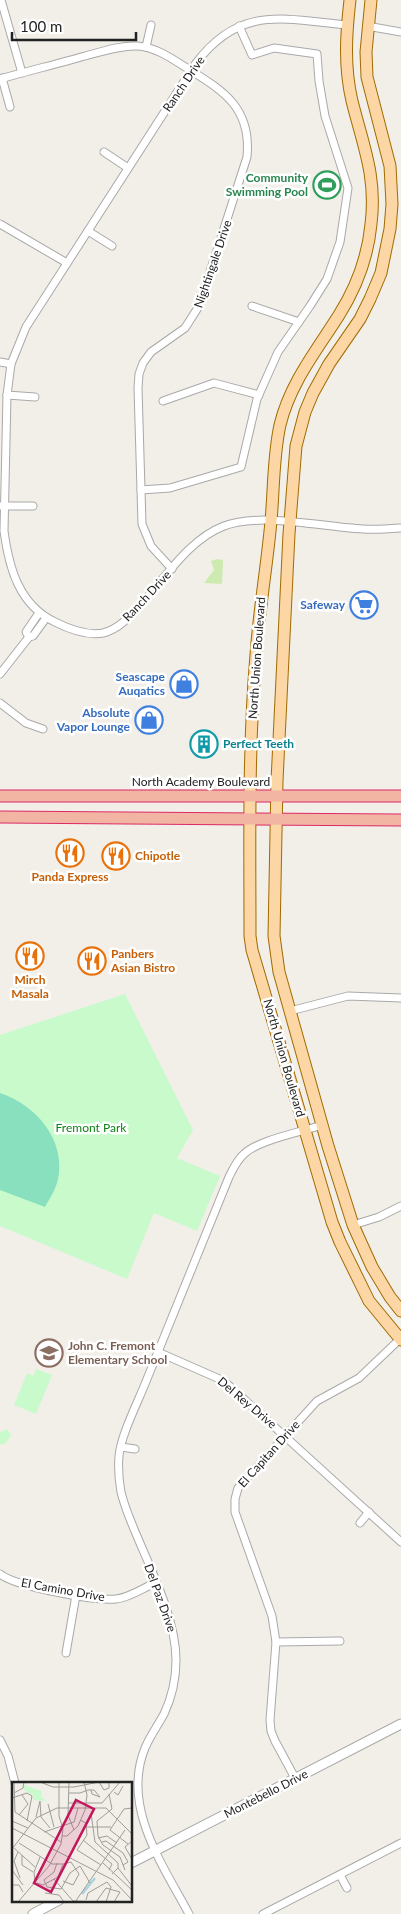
<svg xmlns="http://www.w3.org/2000/svg" width="401" height="1914" viewBox="0 0 401 1914" font-family="Lato,sans-serif">
<rect width="100%" height="100%" fill="#f2efe9"/>
<path fill="#cdebb0" d="M217,559L223,560L222,584L204,583L214,570L211,561Z"/>
<g fill="#c8facc">
<path d="M125,994L193,1130L177,1158L220,1176L197,1231L154,1213L127,1279L0,1226V1035Z"/>
<path d="M36,1369L52,1375L36,1414L14,1405L27,1373L33,1376Z"/>
<path d="M7,1429L11,1435L6,1443L0,1445V1432Z"/>
</g>
<path fill="#88e0be" d="M0,1093C36,1105 66,1140 58,1179C56,1189 50,1198 45,1207L0,1190Z"/>
<path fill="#aad3df" d="M318,180H329L336,186L335,189L325,188L317,184Z"/>
<g fill="none" stroke-linecap="round" stroke-linejoin="round">
<g stroke="#a9a9a9" stroke-width="9">
<g id="minor">
<path d="M1,0L22,73"/>
<path d="M347,25C283,19 240,5 196,63L26,327L11,364L7,395L4,531C9,568 19,605 55,622C69,629 87,636 103,633C120,629 133,613 144,601C167,575 190,539 224,526C262,512 322,527 363,529C376,530 388,529 401,528"/>
<path d="M367,26L401,32"/>
<path d="M146,47L151,25"/>
<path d="M2,78L10,107"/>
<path d="M0,79C28,71 57,64 85,56C101,52 120,45 137,46C154,47 168,56 182,65C220,89 252,105 247,157L199,306L185,328L151,352L143,363L139,374L138,388L142,524L151,546L172,569"/>
<path d="M104,152L128,168"/>
<path d="M0,224L67,263"/>
<path d="M88,231L112,246"/>
<path d="M252,306L299,322"/>
<path d="M0,362L11,364"/>
<path d="M7,395L35,397"/>
<path d="M163,401L214,383L259,395"/>
<path d="M141,490L170,488L241,467L257,399L278,352L310,306L327,279L340,242L348,188L325,116L319,81L317,54L274,48L252,55L239,26"/>
<path d="M0,506H33"/>
<path d="M29,637L26,632L39,613"/>
<path d="M0,674L29,637L33,636L46,618"/>
<path d="M0,703L26,723L43,729"/>
<path d="M290,1011L348,996L401,998"/>
<path d="M353,1225L379,1217L401,1206"/>
<path d="M158,1352L224,1381L401,1542"/>
<path d="M121,1447L135,1449"/>
<path d="M360,1523L369,1512"/>
<path d="M0,1574C17,1587 94,1601 116,1599C129,1598 143,1588 155,1583"/>
<path d="M276,1642L340,1641"/>
<path d="M66,1653L76,1595"/>
<path d="M0,1740L8,1756L15,1783"/>
<path d="M295,1778L275,1741L271,1731L270,1720L276,1642L272,1616L235,1512V1499L238,1488L317,1401L359,1378L401,1338"/>
<path d="M340,1875L347,1888"/>
<path d="M189,1914C163,1865 121,1807 145,1748C150,1736 158,1725 164,1714C172,1697 176,1678 176,1660C176,1618 150,1568 134,1529C129,1517 124,1505 121,1492C119,1481 118,1468 119,1456C121,1434 139,1400 147,1379C174,1311 202,1244 229,1177C233,1169 237,1160 244,1154C258,1140 302,1132 322,1125"/>
<path d="M263,1914L401,1843"/>
</g>
</g>
<g stroke="#a9a9a9" stroke-width="11">
<g id="tertiary">
<path d="M131,1863L401,1724"/>
<path d="M33,1914L59,1900"/>
</g>
</g>
<g stroke="#a06b00" stroke-width="13">
<g id="primary">
<path d="M350,0C346,34 344,67 352,101C363,145 377,177 371,224C368,256 356,288 339,315C317,350 290,383 280,425C273,457 274,488 271,521C267,566 259,610 256,655C248,748 250,843 250,936L252,950L332,1222L340,1242L369,1301L401,1340"/>
<path d="M371,0L366,52L367,77L390,166L392,204L390,229L381,273L370,299L360,319L329,364L313,393L305,412L296,446L289,534L277,781L274,936L279,972L290,1011L328,1146L353,1225L372,1267L390,1297L401,1311"/>
</g>
</g>
<g stroke="#dc2a67" stroke-width="13">
<g id="trunk">
<path d="M0,796H401"/>
<path d="M0,817L401,820"/>
</g>
</g>
<use href="#minor" stroke="#fff" stroke-width="7"/>
<use href="#tertiary" stroke="#fff" stroke-width="9"/>
<use href="#primary" stroke="#fcd6a4" stroke-width="11"/>
<use href="#trunk" stroke="#f2b4a3" stroke-width="11"/>
</g>
<defs>
<g id="stadium-ring" transform="scale(1.4375)"><circle r="9.5" fill="#fff" stroke="#2e9e5b" stroke-width="1.5"/><path d="M0-5a6.5 5 0 1 0 0 10a6.5 5 0 1 0 0-10ZM-3.5-1.8h7v3.6h-7Z" fill="#2e9e5b"/></g>
<g id="supermarket-ring" transform="scale(1.4375)"><circle r="9.5" fill="#fff" stroke="#3f7fe0" stroke-width="1.5"/><path d="M-6-5.5h2.5l.6 2H6L4.5 2H-2.5L-4.4-4H-6ZM-1.5 3.2a1.3 1.3 0 1 0 .1 0ZM3 3.2a1.3 1.3 0 1 0 .1 0Z" fill="#3f7fe0"/></g>
<g id="shop-ring" transform="scale(1.4375)"><circle r="9.5" fill="#fff" stroke="#3f7fe0" stroke-width="1.5"/><path d="M-5-2.5h2.3a2.7 3.5 0 0 1 5.4 0H5L5.5 6h-11ZM-1.5-2.5h3a1.5 2.3 0 0 0-3 0Z" fill="#3f7fe0"/></g>
<g id="building-ring" transform="scale(1.4375)"><circle r="9.5" fill="#fff" stroke="#0f9aa8" stroke-width="1.5"/><path d="M-4-6H4V6H1V3H-1V6H-4ZM-2.5-4.3h1.7v1.8h-1.7ZM.8-4.3h1.7v1.8H.8ZM-2.5-1h1.7V.8h-1.7ZM.8-1h1.7V.8H.8Z" fill="#0f9aa8"/></g>
<g id="restaurant-ring" transform="scale(1.4375)"><circle r="9.5" fill="#fff" stroke="#e8710a" stroke-width="1.5"/><path d="M-5-6h1v4h1v-4h1v4h1v-4h1v5L-1.5 .5V6h-2V.5L-5-1ZM5-6V6H3V1.5H1.5Q1.5-4 5-6Z" fill="#e8710a"/></g>
<g id="school-ring" transform="scale(1.4375)"><circle r="9.5" fill="#fff" stroke="#8d6e63" stroke-width="1.5"/><path d="M0-5L7-2L0 1L-7-2ZM-4 1L0 2.5L4 1V4Q0 6-4 4Z" fill="#8d6e63"/></g>
</defs>
<g fill-rule="evenodd">
<use href="#stadium-ring" x="327" y="185"/>
<use href="#supermarket-ring" x="364" y="605"/>
<use href="#shop-ring" x="184" y="684"/>
<use href="#shop-ring" x="149" y="720"/>
<use href="#building-ring" x="204" y="744"/>
<use href="#restaurant-ring" x="70" y="853"/>
<use href="#restaurant-ring" x="116" y="856"/>
<use href="#restaurant-ring" x="30" y="956"/>
<use href="#restaurant-ring" x="92" y="961"/>
<use href="#school-ring" x="49" y="1353"/>
</g>
<g text-anchor="middle" stroke-width="5" stroke-linejoin="round" paint-order="stroke">
<g font-size="12" fill="#222" stroke="#fff">
<text transform="translate(184 84) rotate(-56)" y="4">Ranch Drive</text>
<text transform="translate(213 264) rotate(-71)" y="4">Nightingale Drive</text>
<text transform="translate(147 596) rotate(-47)" y="4">Ranch Drive</text>
<text transform="translate(257 658) rotate(-86)" y="4">North Union Boulevard</text>
<text x="201" y="786">North Academy Boulevard</text>
<text transform="translate(284 1058) rotate(74)" y="4">North Union Boulevard</text>
<text transform="translate(247 1403) rotate(40)" y="4">Del Rey Drive</text>
<text transform="translate(269 1454) rotate(-48)" y="4">El Capitan Drive</text>
<text transform="translate(63 1590) rotate(10)" y="4">El Camino Drive</text>
<text transform="translate(160 1598) rotate(70)" y="4">Del Paz Drive</text>
<text transform="translate(266 1794) rotate(-27)" y="4">Montebello Drive</text>
</g>
<g font-size="12" font-weight="bold" fill="#27864d" stroke="#fff" text-anchor="end">
<text x="308" y="182">Community<tspan x="308" dy="14">Swimming Pool</tspan></text>
</g>
<g font-size="12" font-weight="bold" fill="#366cbe" stroke="#fff" text-anchor="end">
<text x="345" y="609">Safeway</text>
<text x="165" y="681">Seascape<tspan x="165" dy="14">Auqatics</tspan></text>
<text x="130" y="717">Absolute<tspan x="130" dy="14">Vapor Lounge</tspan></text>
</g>
<g font-size="12" font-weight="bold" fill="#0d838f" stroke="#fff" text-anchor="start">
<text x="223" y="748">Perfect Teeth</text>
</g>
<g font-size="12" font-weight="bold" fill="#c56008" stroke="#fff" text-anchor="start">
<text x="135" y="860">Chipotle</text>
<text x="70" y="881" text-anchor="middle">Panda Express</text>
<text x="111" y="958">Panbers<tspan x="111" dy="14">Asian Bistro</tspan></text>
<text x="30" y="984" text-anchor="middle">Mirch<tspan x="30" dy="14">Masala</tspan></text>
</g>
<g font-size="12" fill="#0c8416" stroke="#fff">
<text x="91" y="1132">Fremont Park</text>
</g>
<g font-size="12" font-weight="bold" fill="#785e54" stroke="#fff" text-anchor="start">
<text x="68" y="1350">John C. Fremont<tspan x="68" dy="14">Elementary School</tspan></text>
</g>
</g>
<g transform="translate(12 1782)">
<rect width="120" height="120" fill="#f2efe9"/>
<path d="M12,3L30,9L29,15L35,19L21,18L22,14L11,7Z" fill="#c8facc"/>
<path fill="none" stroke="#aad3df" stroke-width="2.5" d="M70,112L83,96"/>
<path fill="none" stroke="#9f9d99" stroke-width="1" d="M2,0L3,30L49,60M28,0L41,5H62L87,0M57,0L56,33L62,48M87,0L92,8L97,6V0M102,10L106,13L111,4M2,11L11,6L12,0M57,11H68L76,8H82L88,15L80,12L79,8M97,12L100,27L85,39L86,54L91,63L108,75L113,88M0,16L15,11L20,14L15,39M28,19L29,35L38,46M56,21H90L108,0M36,22L42,45M79,31L83,60L106,81V86L100,92M7,33L16,22L10,13M24,35L28,19M68,38L74,41L75,53L65,68L89,83M0,39L16,46M75,45H99M0,46L101,98L120,118M32,50L62,40L66,26M50,54H55L66,44L73,28L75,13L72,0M86,56L95,54L105,61M71,58L100,82L97,88M120,59L113,65L120,77M90,60L94,59L111,71L116,80L111,83M7,61L40,82H51L46,95L31,103L25,101M116,62L98,48L112,27L120,26M2,66L23,85M0,67L24,36L45,26H94L120,52M6,70L2,79L8,96M10,73V83L21,90M45,81L42,90L32,98L35,105L49,107L58,91L68,84L78,101M91,81L120,108M106,86L120,104M0,88L11,103M42,97L61,119L86,120M51,99L61,103L67,92L59,80L51,82M23,100L22,90L28,75M0,103H7L11,110M33,111L47,113L52,120M74,118L76,111L95,100L99,105L94,120M6,120L37,84L49,62L51,47L47,34V0M63,120L113,48M84,120L94,106L108,110L102,120"/>
<path fill="#c2185b" fill-opacity="0.15" stroke="#c2185b" stroke-width="2.5" d="M64,18L82,27L39,110L22,101Z"/>
<rect width="120" height="120" fill="none" stroke="#222" stroke-width="2.5"/>
</g>
<path d="M12 32v8h124v-8" fill="none" stroke="#222222" stroke-width="2.5"/>
<text x="20" y="32" font-size="15" fill="#222222" stroke="#ffffff" stroke-width="4" paint-order="stroke">100 m</text>
</svg>
